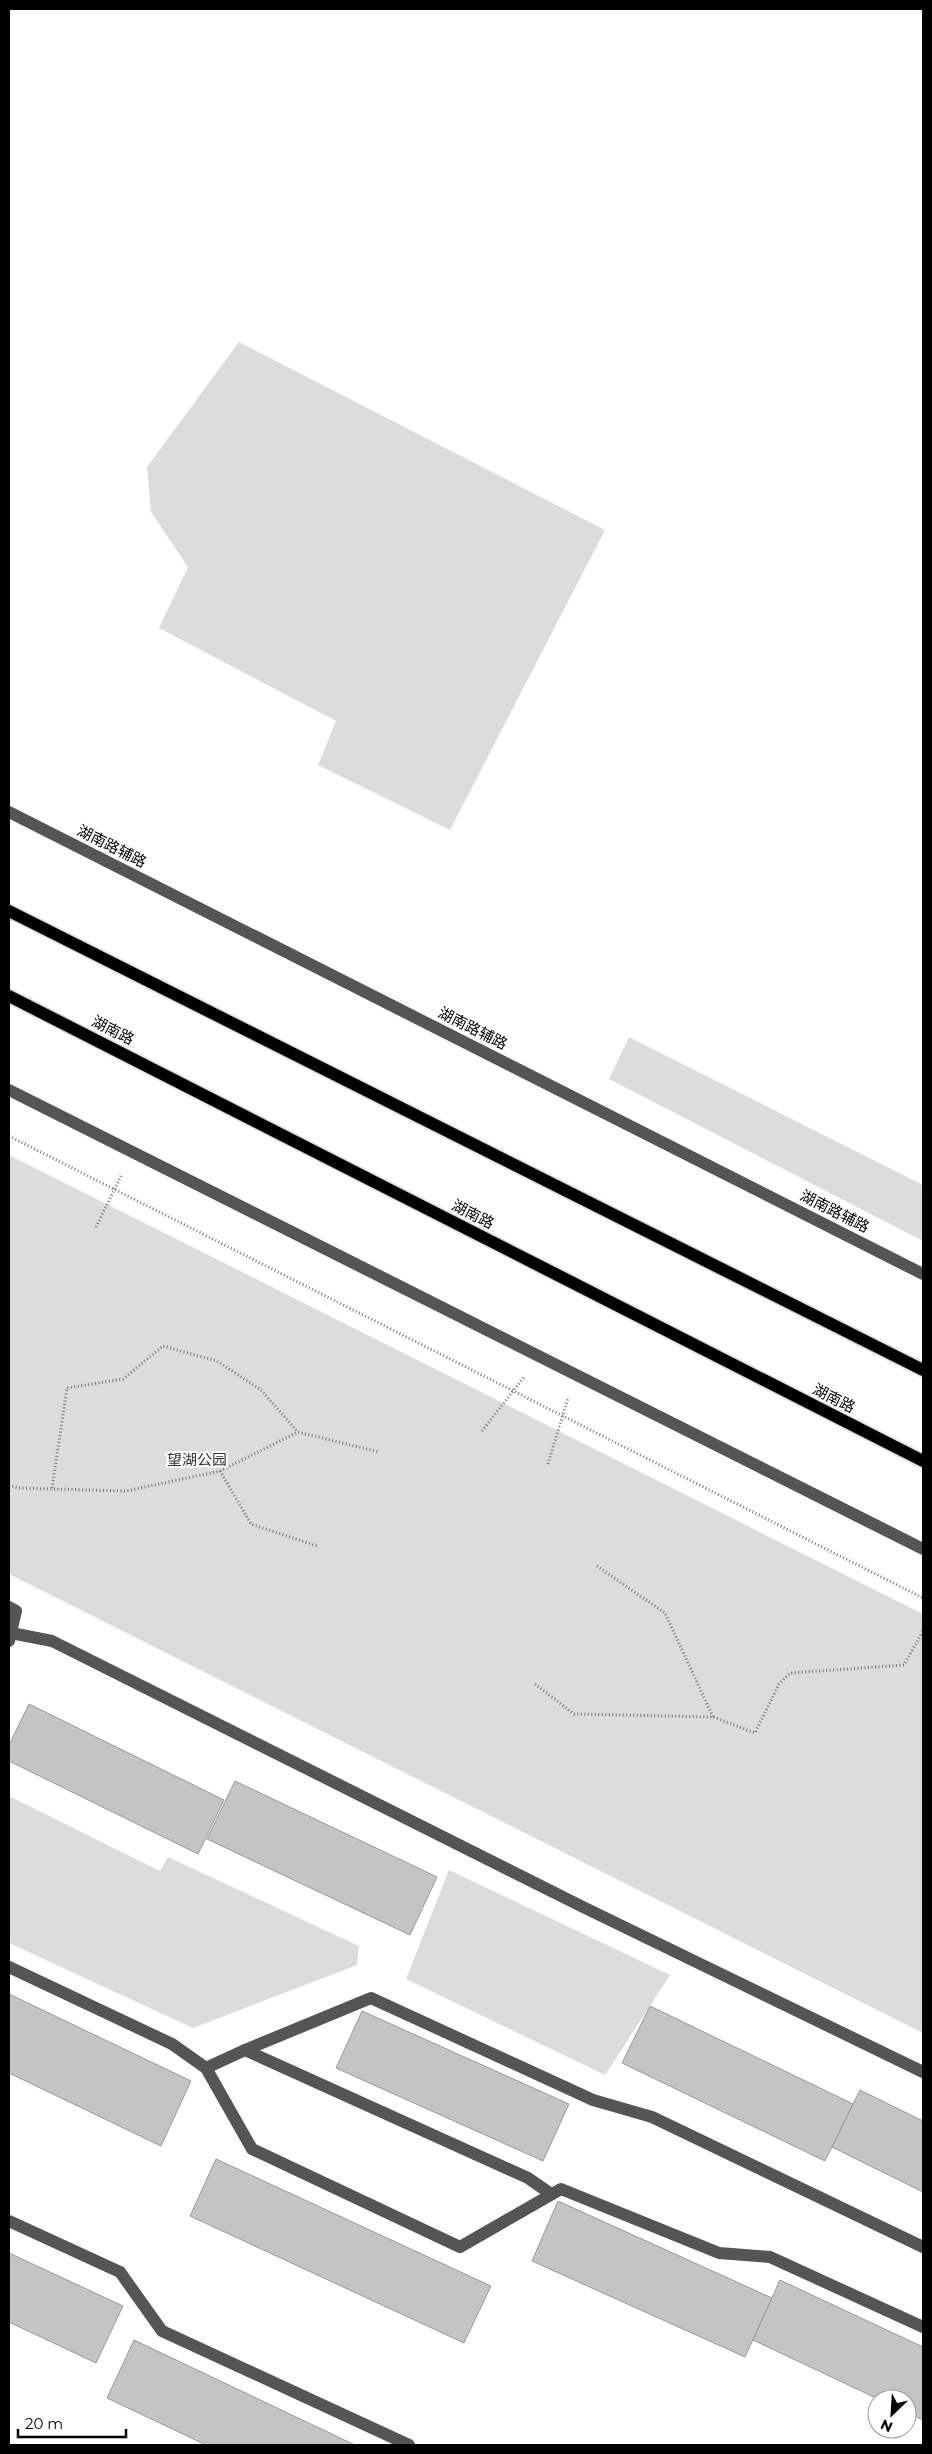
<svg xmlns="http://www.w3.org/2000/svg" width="932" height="2454" viewBox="0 0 932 2454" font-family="Montserrat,'Noto Sans SC',sans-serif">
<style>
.green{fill:#dcdcdc}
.building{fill:#c4c4c4;stroke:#999}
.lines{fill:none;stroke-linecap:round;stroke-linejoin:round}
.major-casing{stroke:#dbdbdb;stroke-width:15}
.path{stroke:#777;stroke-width:3;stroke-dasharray:1 2.5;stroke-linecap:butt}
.minor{stroke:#555;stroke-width:12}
.major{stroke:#000;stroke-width:12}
.labels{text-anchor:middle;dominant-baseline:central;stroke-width:4;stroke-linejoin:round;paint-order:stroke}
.street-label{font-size:15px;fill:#000;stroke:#fff}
.park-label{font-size:15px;fill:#333;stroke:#fff}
</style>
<rect width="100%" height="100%" fill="#fff"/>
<g class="green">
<polygon points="239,342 605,530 450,830 318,765 336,721 159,628 188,567 151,512 147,467"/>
<polygon points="629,1037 923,1185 923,1241 609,1079"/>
<polygon points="9,1155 923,1614 923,2033 9,1574"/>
<polygon points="9,1796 160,1871 168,1857 359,1946 357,1965 193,2028 9,1943"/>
<polygon points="449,1870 670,1975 605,2075 406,1979"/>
</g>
<g class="building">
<polygon points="29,1704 224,1800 198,1854 9,1761 9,1745"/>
<polygon points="235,1781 437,1877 410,1935 207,1839"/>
<polygon points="9,1994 191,2081 161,2146 9,2073"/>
<polygon points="650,2006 853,2104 825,2161 622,2063"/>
<polygon points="362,2011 569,2104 543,2161 336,2068"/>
<polygon points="860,2090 923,2121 923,2192 832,2147"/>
<polygon points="216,2159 491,2286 464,2343 190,2216"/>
<polygon points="558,2201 772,2298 745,2357 532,2261"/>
<polygon points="9,2253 123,2306 96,2363 9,2322"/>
<polygon points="780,2280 923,2347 923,2420 907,2413 907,2399 878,2399 753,2340"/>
<polygon points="134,2340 355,2445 206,2445 107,2398"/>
</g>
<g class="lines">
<defs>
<g id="major">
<polyline points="9,911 923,1370"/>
<polyline points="9,996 923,1461"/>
</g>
</defs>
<use href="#major" class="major-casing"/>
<g class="path">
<polyline points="9,1136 923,1598"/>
<polyline points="96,1227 122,1174"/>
<polyline points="482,1431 524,1377"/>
<polyline points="548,1464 568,1398"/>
<polyline points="220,1471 251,1524 317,1546"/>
<polyline points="9,1485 18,1488 126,1491 220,1471 298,1432 379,1452"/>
<polyline points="52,1488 67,1388 123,1379 163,1346 217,1361 261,1390 298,1432"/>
<polyline points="597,1566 665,1613 713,1717"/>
<polyline points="535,1684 574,1714 713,1717 755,1733 779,1684 790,1673 904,1665 923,1631"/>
</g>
<g class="minor">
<polyline points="9,812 923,1274"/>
<polyline points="9,1090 923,1549"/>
<polyline points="9,1607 16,1611 9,1641"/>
<polyline points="11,1633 52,1641 583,1907 923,2072"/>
<polyline points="9,1967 172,2044 206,2068 252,2149 460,2247 561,2189 719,2253 770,2257 923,2327"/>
<polyline points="245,2050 371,1998 593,2100 652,2117 923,2247"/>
<polyline points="206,2068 245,2050 528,2178 551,2194"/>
<polyline points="9,2221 120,2272 162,2331 409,2445"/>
</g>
<use href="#major" class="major"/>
</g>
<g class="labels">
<g class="street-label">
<text transform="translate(112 846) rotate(27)">湖南路辅路</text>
<text transform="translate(473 1028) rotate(27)">湖南路辅路</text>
<text transform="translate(113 1030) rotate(27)">湖南路</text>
<text transform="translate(835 1211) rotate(27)">湖南路辅路</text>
<text transform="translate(473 1214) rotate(27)">湖南路</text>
<text transform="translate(834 1398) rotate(27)">湖南路</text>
</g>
<g class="park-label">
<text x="197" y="1459">望湖公园</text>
</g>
</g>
<rect width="932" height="2454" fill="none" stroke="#000000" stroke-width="20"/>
<g transform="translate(892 2414) rotate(205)"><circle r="24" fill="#ffffff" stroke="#999999"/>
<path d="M0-4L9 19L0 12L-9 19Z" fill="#000000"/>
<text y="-8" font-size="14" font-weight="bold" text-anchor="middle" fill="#000000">N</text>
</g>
<path d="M18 2429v8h108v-8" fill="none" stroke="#000000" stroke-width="2.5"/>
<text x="25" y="2429" font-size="15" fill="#000000" stroke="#ffffff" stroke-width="4" paint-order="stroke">20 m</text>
</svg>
